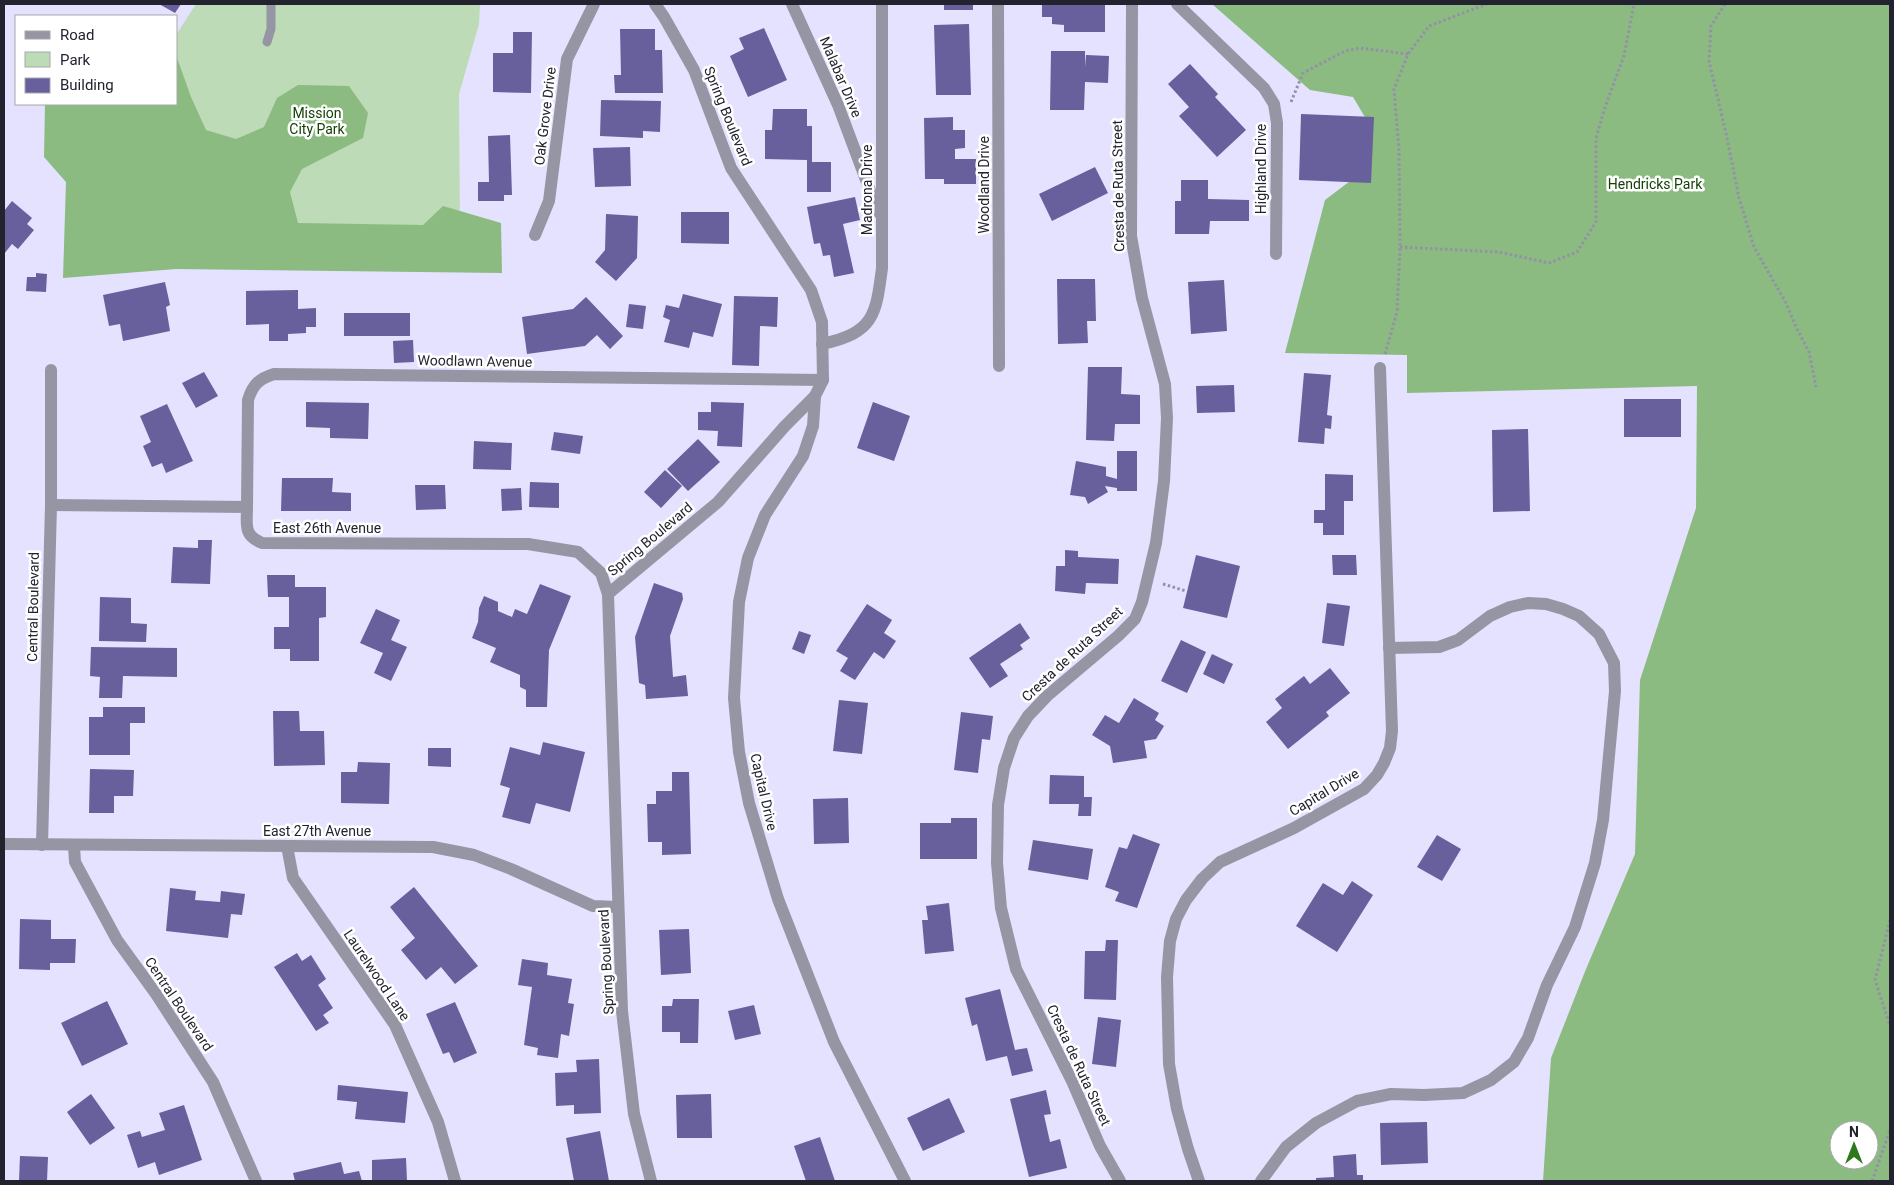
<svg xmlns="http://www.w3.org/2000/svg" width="1894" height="1185" viewBox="0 0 1894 1185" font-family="Roboto,sans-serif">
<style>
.green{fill:#bddbb6}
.forest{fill:#8bbb80;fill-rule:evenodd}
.building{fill:#685f9d}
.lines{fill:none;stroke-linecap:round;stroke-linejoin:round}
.path{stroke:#9391a7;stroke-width:3;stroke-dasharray:2.5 2.5;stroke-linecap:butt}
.lane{stroke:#9695a3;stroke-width:9}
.street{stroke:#9695a3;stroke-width:12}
.labels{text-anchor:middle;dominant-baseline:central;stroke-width:5;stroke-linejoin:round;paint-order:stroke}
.street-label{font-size:14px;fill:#23222f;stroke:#fff}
.park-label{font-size:14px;fill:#134206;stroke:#fff}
</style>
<rect width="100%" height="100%" fill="#e4e2fe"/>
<polygon class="green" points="196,4 480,4 479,24 459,94 460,238 155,237 176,104 176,35"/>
<g class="forest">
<path d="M1212,4H1890V1181H1543L1551,1058L1586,969L1635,854L1640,680L1696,508L1697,386L1407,393V355L1285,353L1325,200L1362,172L1372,129L1353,97L1310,90ZM1839,1130H1869V1160H1839Z"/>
<polygon points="176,55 191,97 206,130 236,139 264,127 277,98 298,85 349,86 368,113 363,138 302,169 290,192 298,223 423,225 443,206 501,223 502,273 176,269 63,278 66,182 44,157 45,104 176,104"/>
</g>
<g class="building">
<polygon points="159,4 181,4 175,13"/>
<rect x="944" y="4" width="29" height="6"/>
<polygon points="1042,4 1105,4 1105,32 1064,32 1064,25 1052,24 1052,17 1042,17"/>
<polygon points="969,24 971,95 936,95 934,25"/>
<polygon points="764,28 787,80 748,97 730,56 744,49 739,38"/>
<polygon points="620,29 655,29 655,50 662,50 663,93 615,93 614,75 621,75"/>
<polygon points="513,32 532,32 531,93 493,92 493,53 513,53"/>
<polygon points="1051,51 1085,51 1085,67 1086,55 1109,56 1108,83 1085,82 1084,110 1050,110"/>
<polygon points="1190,64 1218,94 1215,97 1246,130 1217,157 1179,116 1189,107 1168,84"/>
<polygon points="601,100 661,101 660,132 643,131 643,138 600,136"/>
<polygon points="773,109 807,109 807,126 812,126 812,162 831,162 831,192 807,192 807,160 765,159 765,130 772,130"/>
<polygon points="1301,114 1374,117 1371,183 1299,180"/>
<polygon points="953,117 953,130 965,130 965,148 955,149 955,159 976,159 976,184 944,184 944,179 925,179 924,118"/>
<polygon points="510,135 512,195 504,195 504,201 478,201 478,182 489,182 488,136"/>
<polygon points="630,147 631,186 595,187 593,148"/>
<polygon points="1095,167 1108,193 1052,221 1039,194"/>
<polygon points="1181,180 1208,180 1208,199 1249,200 1249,221 1210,221 1209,234 1175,234 1175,201 1181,201"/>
<polygon points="855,197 860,220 843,224 854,273 834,277 830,255 823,256 820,243 814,244 807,207"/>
<polygon points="12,201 32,218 27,224 34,230 18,249 12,244 4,254 4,211"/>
<polygon points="681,212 729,212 729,244 681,243"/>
<polygon points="606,214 638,216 637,258 616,281 595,262 605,250"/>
<polygon points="36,273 47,274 46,292 26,291 27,277 36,277"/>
<polygon points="1057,279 1095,279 1096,321 1087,321 1088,343 1058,344"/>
<polygon points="1224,280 1227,331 1191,334 1188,282"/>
<polygon points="165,282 170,305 166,307 170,331 123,341 120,324 109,326 103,295"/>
<polygon points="298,290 298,309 316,308 316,327 306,327 306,333 288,334 288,341 269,341 269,324 246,325 246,291"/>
<polygon points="683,294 722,304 713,337 693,332 689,348 664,342 670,320 663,317 666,305 679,308"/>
<polygon points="734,296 778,297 777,327 760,326 759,366 732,365"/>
<polygon points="586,297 623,336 610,349 597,335 585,346 527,354 522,317 573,309"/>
<polygon points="629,304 646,306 643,329 626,327"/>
<rect x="344" y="313" width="66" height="23"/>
<polygon points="413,340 414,362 394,363 393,341"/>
<polygon points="1088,367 1122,367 1121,394 1140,395 1140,424 1115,424 1114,441 1086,440"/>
<polygon points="204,372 218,396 196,408 182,383"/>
<polygon points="1304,373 1331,375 1327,415 1332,416 1331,429 1325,428 1324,444 1298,442"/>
<polygon points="1234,385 1235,412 1197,413 1196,386"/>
<rect x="1624" y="399" width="57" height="38"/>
<polygon points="306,402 369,403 368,439 330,438 330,428 306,427"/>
<polygon points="711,402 744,403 742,447 717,446 718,431 698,430 698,412 711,412"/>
<polygon points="873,402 910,416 894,461 857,448"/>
<polygon points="167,404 193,461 166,473 162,463 152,467 143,446 151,442 140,416"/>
<polygon points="1528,429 1530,511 1493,512 1492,430"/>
<polygon points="554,432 583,436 580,454 551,450"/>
<polygon points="698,439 720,462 688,491 667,469"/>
<polygon points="474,441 512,443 511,470 473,469"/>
<polygon points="1117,451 1137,451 1137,491 1117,491 1117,488 1105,486 1108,492 1088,504 1085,497 1070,495 1076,461 1106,467 1106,476 1117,479"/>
<polygon points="665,470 682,486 661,508 644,492"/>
<polygon points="1325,474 1353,475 1353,501 1344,501 1344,535 1323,535 1323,523 1314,523 1314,510 1325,510"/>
<polygon points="282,478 333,478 332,492 351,493 351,511 281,511"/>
<polygon points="530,482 559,483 559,508 529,507"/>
<polygon points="415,485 445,485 446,509 416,510"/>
<polygon points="521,488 522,510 502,511 501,489"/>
<polygon points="198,540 212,540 210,584 171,583 173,547 198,548"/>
<polygon points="1065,550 1078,551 1078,557 1119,559 1118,584 1086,583 1085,594 1055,591 1056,566 1065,566"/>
<polygon points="1196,555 1240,566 1227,618 1183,608"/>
<polygon points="1332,555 1356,555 1357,575 1333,575"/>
<polygon points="267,575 295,575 295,587 326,587 326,617 319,618 319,661 290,661 290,649 274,649 274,627 289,627 289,597 268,597"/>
<polygon points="654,583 682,593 683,599 670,636 673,677 686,675 688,696 646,699 645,685 639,683 635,637"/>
<polygon points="540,584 571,596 549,650 547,707 526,707 526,690 520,687 520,675 490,662 496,648 472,638 478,622 479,608 484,596 498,602 498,611 512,617 515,609 527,614"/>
<polygon points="100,597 131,598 131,623 147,624 146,642 99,641"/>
<polygon points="1327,603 1350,606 1344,646 1322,643"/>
<polygon points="867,604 892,620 884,633 896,641 884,659 874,652 855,680 840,671 848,658 836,651"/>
<polygon points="376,609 400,620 391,640 407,647 391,681 374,673 383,653 360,643"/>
<polygon points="1020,623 1030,638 1020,645 1023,649 1000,664 1008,676 990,688 969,658"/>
<polygon points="799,631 811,635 804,654 792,649"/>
<polygon points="1181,640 1206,652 1187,693 1161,681"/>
<polygon points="91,647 177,648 177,677 123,676 122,698 99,698 100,677 90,676"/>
<polygon points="1212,654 1233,664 1224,684 1203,674"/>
<polygon points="1330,668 1350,693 1326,712 1329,716 1288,749 1266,722 1282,708 1275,699 1304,676 1310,684"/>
<polygon points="1134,698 1159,713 1155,720 1164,726 1156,739 1144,741 1147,758 1113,763 1110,746 1092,735 1105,715 1119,723"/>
<polygon points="839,700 868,703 862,754 833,751"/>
<polygon points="103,707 145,707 145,723 130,723 130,755 89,755 89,717 103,717"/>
<polygon points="273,711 299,711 300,731 324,731 325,765 274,766"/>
<polygon points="961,712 993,716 990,740 982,739 978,773 954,770"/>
<polygon points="543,742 585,752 570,812 536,803 530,824 502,817 510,788 500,785 510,747 540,755"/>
<polygon points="428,748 451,748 451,767 428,766"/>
<polygon points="358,762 390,763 389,804 341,803 341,772 357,772"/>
<polygon points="90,769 134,770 133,796 114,796 114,813 89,813"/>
<polygon points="672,772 689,772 691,854 662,855 662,842 648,842 647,804 656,804 656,791 672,791"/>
<polygon points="1050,775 1084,776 1084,797 1092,797 1091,816 1078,816 1079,804 1049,804"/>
<polygon points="848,798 849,843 814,844 813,799"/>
<polygon points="951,818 977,818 977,859 920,859 920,823 951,823"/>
<polygon points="1133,834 1160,844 1137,908 1115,901 1119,892 1105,887 1119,847 1127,849"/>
<polygon points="1437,835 1461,849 1442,881 1417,867"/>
<polygon points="1033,840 1093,849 1088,880 1028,870"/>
<polygon points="1352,881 1373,895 1337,952 1296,926 1323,883 1343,895"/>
<polygon points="414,887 478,966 455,984 441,967 426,980 401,950 415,938 390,907"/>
<polygon points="170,888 196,891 195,900 220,902 221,891 245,894 242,915 231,914 228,938 166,931"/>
<polygon points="949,903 954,951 925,954 922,920 928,920 926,906"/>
<polygon points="20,919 51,920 51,939 76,939 75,963 50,963 50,970 19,969"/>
<polygon points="689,929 691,973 661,975 659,930"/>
<polygon points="1106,940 1118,940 1116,1000 1084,999 1085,951 1105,951"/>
<polygon points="297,953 302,961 311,955 326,979 318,985 333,1008 323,1015 329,1023 316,1031 274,967"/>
<polygon points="522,959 548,963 547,975 572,979 568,1003 574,1004 569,1036 561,1034 558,1058 537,1055 538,1048 524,1045 532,987 518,985"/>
<polygon points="1000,989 1015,1050 1027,1048 1033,1071 1012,1076 1007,1056 986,1061 977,1024 972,1026 965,998"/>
<polygon points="673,999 699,999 698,1043 680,1043 680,1032 662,1032 662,1006 672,1006"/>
<polygon points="107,1001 128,1044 82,1066 61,1023"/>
<polygon points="455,1002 477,1053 454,1063 449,1052 443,1054 426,1014"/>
<polygon points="754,1005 761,1034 735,1040 728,1011"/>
<polygon points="1098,1017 1121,1020 1116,1067 1092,1064"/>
<polygon points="599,1059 601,1113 574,1114 574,1105 556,1106 555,1073 577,1072 576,1060"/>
<polygon points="338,1085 408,1092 405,1123 355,1119 357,1102 337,1100"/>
<polygon points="1046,1090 1051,1114 1044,1115 1050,1142 1060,1139 1067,1168 1029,1177 1010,1099"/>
<polygon points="91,1094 115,1128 90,1145 67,1112"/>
<polygon points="711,1094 712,1138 677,1138 676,1095"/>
<polygon points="949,1098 965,1132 923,1151 907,1118"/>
<polygon points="184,1105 202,1160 159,1175 155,1162 138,1168 127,1135 140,1131 142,1137 165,1130 159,1113"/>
<polygon points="1427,1122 1428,1163 1381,1165 1380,1123"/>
<polygon points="600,1131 609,1181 574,1181 566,1138"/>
<polygon points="820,1137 835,1181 806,1181 794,1146"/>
<polygon points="1356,1154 1357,1175 1363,1175 1363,1181 1316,1181 1316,1178 1334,1177 1333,1156"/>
<polygon points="20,1156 48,1157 47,1181 19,1181"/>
<polygon points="406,1158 407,1181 372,1181 372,1160"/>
<polygon points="341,1162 344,1174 359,1171 362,1181 295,1181 293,1173"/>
</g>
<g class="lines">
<g class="path">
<polyline points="1725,4 1711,26 1709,61 1726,133 1739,198 1754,247 1786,303 1797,329 1809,352 1816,387"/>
<polyline points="1291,102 1303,73 1345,51 1360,48 1408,54"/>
<polyline points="1400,247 1499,252 1549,263 1577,252 1596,222 1596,138 1605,107 1624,56 1634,4"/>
<polyline points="1385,354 1397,312 1400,247 1399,150 1394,89 1408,54 1429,26 1487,4"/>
<polyline points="1163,584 1186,591"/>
<polyline points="1890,920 1875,980 1890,1026"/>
<polyline points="1872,1181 1890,1130"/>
</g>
<polyline class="lane" points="267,42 271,29 271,4"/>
<g class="street">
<polyline points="792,4 838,105 878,212"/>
<polyline points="998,4 999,366"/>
<polyline points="1177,4 1264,88 1274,104 1277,123 1276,254"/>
<polyline points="535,235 549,201 567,59 594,4"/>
<path d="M822,344C874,333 876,315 882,268V4"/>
<polyline points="815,396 813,426 803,456 765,515 748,558 739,602 734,698 739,752 749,803 778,899 834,1042 905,1181"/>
<path d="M51,505L247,507C247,525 243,535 262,543L528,544L578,552L601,573L608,594"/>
<path d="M247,507L248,400C253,384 259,379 274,374L823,380"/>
<polyline points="4,844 433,847 474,855 511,869 593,906 618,907"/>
<polyline points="42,845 51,505 51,370"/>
<polyline points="74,846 75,862 117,940 156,994 213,1082 256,1181"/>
<polyline points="287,846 293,878 395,1025 438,1122 455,1181"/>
<polyline points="651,1181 634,1114 622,1011 608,594 718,502 785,426 815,396 823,380 822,322 811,290 731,168 694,70 664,17 655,4"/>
<polyline points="1120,1181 1100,1146 1072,1081 1016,969 1001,908 997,863 998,805 1004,768 1014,738 1028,716 1047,696 1118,636 1135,619 1142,602 1156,543 1164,481 1167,418 1165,384 1142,298 1131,236 1132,4"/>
<polyline points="1199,1181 1188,1149 1177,1109 1169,1064 1167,977 1170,941 1176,919 1186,900 1202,879 1220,862 1294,828 1364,789 1377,775 1384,763 1390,748 1392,731 1380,368"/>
<polyline points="1261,1181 1286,1147 1316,1123 1357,1101 1391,1094 1424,1095 1463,1093 1491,1080 1514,1062 1528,1038 1547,985 1575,927 1595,863 1603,820 1615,691 1614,663 1599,634 1579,616 1563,609 1546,604 1528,603 1510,607 1490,616 1458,640 1439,647 1389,648"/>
</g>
</g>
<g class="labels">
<g class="street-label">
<text transform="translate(841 77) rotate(67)">Malabar Drive</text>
<text transform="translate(545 116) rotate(-83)">Oak Grove Drive</text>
<text transform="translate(728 116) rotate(68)">Spring Boulevard</text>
<text transform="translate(1261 169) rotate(-90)">Highland Drive</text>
<text transform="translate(984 185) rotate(-90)">Woodland Drive</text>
<text transform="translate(1118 186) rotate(-91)">Cresta de Ruta Street</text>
<text transform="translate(867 190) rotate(-90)">Madrona Drive</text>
<text transform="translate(475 361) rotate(1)">Woodlawn Avenue</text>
<text x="327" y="528">East 26th Avenue</text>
<text transform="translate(650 539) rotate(-40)">Spring Boulevard</text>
<text transform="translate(33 607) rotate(-89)">Central Boulevard</text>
<text transform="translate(1072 654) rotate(-43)">Cresta de Ruta Street</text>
<text transform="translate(764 792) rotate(77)">Capital Drive</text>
<text transform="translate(1324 792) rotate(-31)">Capital Drive</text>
<text x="317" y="831">East 27th Avenue</text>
<text transform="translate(606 962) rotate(-93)">Spring Boulevard</text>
<text transform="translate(377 975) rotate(56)">Laurelwood Lane</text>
<text transform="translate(179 1004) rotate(56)">Central Boulevard</text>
<text transform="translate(1079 1065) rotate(65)">Cresta de Ruta Street</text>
</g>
<g class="park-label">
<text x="317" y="113">Mission<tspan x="317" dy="16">City Park</tspan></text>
<text x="1655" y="184">Hendricks Park</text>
</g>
</g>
<rect width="1894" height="1185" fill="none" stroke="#23222f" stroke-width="10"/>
<rect x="15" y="15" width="162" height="90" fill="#ffffff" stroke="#a7a7ac"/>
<rect x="25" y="31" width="25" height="8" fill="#9695a3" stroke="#a7a7ac"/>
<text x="60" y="40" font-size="15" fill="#23222f">Road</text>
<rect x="25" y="52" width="25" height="15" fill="#bddbb6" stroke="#a7a7ac"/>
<text x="60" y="65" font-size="15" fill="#23222f">Park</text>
<rect x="25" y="78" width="25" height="15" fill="#685f9d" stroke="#a7a7ac"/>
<text x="60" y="90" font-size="15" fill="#23222f">Building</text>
<g transform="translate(1854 1145)"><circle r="24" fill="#ffffff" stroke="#a7a7ac"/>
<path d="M0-4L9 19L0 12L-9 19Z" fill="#2e771b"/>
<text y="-8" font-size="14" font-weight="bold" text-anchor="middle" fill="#23222f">N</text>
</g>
</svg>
